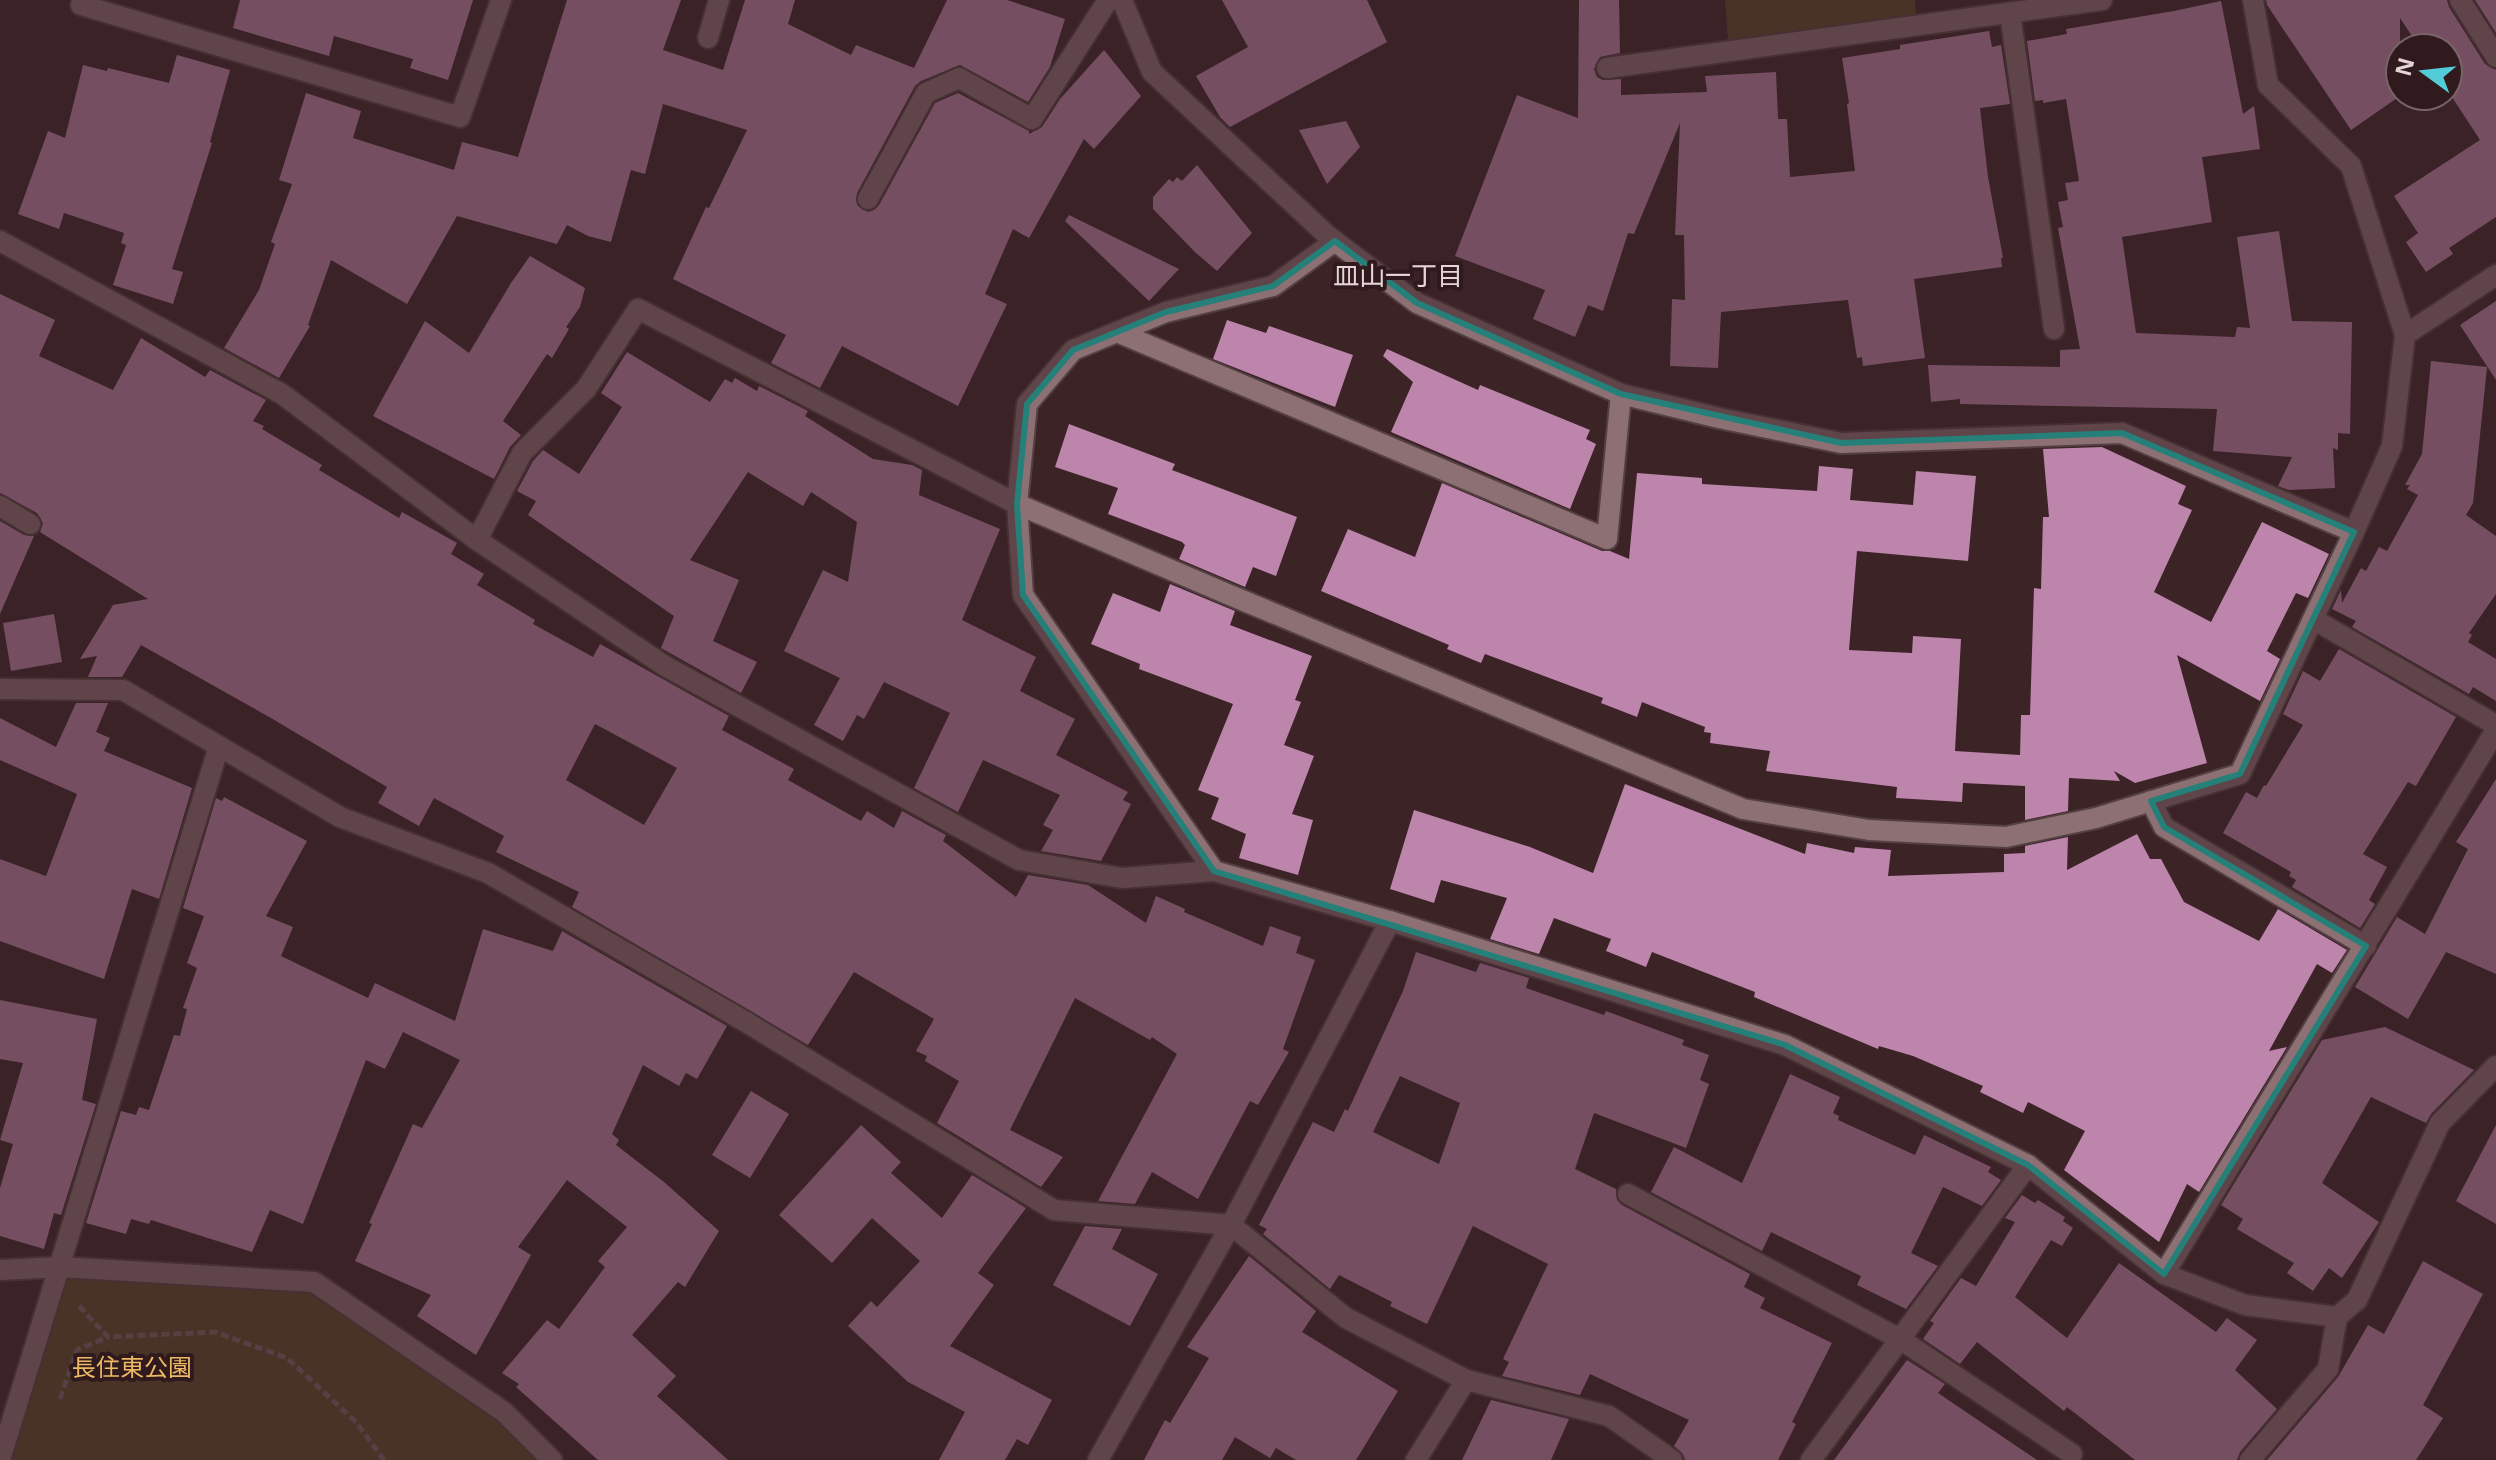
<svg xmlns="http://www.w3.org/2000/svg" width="2496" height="1460" viewBox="0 0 2496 1460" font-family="'Noto Sans','Noto Sans JP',sans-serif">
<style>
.green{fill:#5b4727}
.building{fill:#bd84ac;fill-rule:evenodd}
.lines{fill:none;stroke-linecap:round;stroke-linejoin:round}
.lane-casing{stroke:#544043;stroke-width:24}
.street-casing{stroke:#544043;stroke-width:24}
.path{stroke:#796466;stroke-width:5;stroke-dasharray:8 4;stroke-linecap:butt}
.lane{stroke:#8d7073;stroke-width:20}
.street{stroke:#8d7073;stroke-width:20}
.marked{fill:none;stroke:#248078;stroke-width:6;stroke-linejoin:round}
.labels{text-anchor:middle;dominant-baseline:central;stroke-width:8;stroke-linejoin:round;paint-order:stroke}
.park-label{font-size:24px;fill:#ecb964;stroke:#301a1d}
.neighbourhood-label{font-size:26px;fill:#e5d5d6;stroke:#301a1d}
</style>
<rect width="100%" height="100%" fill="#3b2326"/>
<g class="green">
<polygon points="1725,0 1915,0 1916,26 1729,51"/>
<polygon points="60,1267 314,1282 552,1460 0,1460"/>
</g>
<g class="building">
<polygon points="240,0 473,0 448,80 410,68 413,59 334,36 329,56 233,28"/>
<polygon points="567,0 681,0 663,50 723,70 745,0 795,0 788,24 851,55 856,45 914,68 947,0 1007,0 1065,19 1050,67 1028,102 960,65 921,81 915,86 857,193 857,205 868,212 874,210 879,205 935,103 958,93 1029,131 1029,134 1042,127 1060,99 1104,50 1141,96 1094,149 1084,139 1029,238 1013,229 985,294 1007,304 958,406 842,346 820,388 771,363 786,335 673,279 706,207 709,208 747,130 663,104 645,174 631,170 611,242 588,236 567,225 557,244 457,216 407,304 331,260 308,325 310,326 279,378 224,348 259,290 275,244 271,242 292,184 279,180 306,93 361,111 353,138 454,170 462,142 518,157"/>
<polygon points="1222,0 1367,0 1387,42 1230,127 1220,117 1196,76 1248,47"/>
<polygon points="1579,0 1619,0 1620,53 1600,57 1594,69 1597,77 1603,80 1621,79 1621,95 1707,92 1705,76 1776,72 1778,119 1787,119 1790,177 1855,171 1847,104 1849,103 1842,58 1900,49 1900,45 1989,31 1992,47 2001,45 2010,104 1980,108 1988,177 2003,258 2001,258 2002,267 1914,279 1925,358 1863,366 1862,357 1857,358 1848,300 1721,312 1718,368 1670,366 1672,299 1685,300 1684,235 1675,235 1680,123 1634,234 1628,233 1603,311 1588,305 1575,337 1533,319 1545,290 1455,256 1517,95 1578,118"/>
<polygon points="2266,0 2447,0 2449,7 2485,64 2496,70 2496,217 2449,248 2453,254 2426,272 2406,242 2418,233 2394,196 2480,140 2448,91 2448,48 2420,48 2400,18 2400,96 2351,130 2267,5"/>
<polygon points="2475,0 2496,0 2496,33"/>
<polygon points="2221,1 2243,114 2254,106 2260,149 2202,157 2212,222 2122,237 2136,333 2235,337 2237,327 2250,328 2237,237 2279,231 2292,321 2352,322 2350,434 2338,433 2338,450 2333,448 2335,488 2289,490 2278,486 2292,457 2213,451 2217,409 1960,404 1960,399 1931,402 1928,365 2060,367 2060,350 2080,349 2058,228 2063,227 2058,202 2068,200 2065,183 2079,181 2066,99 2043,103 2043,100 2035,101 2027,41 2067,34 2066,29 2174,11"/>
<polygon points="177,55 230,70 210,142 212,143 172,269 183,272 173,304 113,285 126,245 121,243 124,233 64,213 59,229 18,214 48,131 65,138 83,65 107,71 108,68 169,83"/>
<polygon points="1346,121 1360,147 1327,184 1299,130"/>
<polygon points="1197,165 1252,233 1217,271 1195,252 1153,209 1153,197 1169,179 1173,182 1177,177 1182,181"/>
<polygon points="1069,215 1179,269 1149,301 1065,221"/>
<polygon points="530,256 585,288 580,307 566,327 569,329 552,358 547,354 503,421 521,435 510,447 494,479 373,416 425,321 469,353 511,283"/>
<path d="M0,294L55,320L39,356L113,390L141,338L205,377L210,370L266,400L253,421L264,426L262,429L322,465L319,470L399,518L402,512L457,543L451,554L484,574L477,585L535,620L533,624L593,657L600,644L729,716L722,730L794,769L788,780L861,821L867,811L894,828L902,811L946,835L943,841L1016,897L1028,875L1088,885L1146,923L1156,896L1185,909L1184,912L1263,946L1270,926L1301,937L1296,953L1315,960L1283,1049L1289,1052L1258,1105L1250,1101L1198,1199L1152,1172L1135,1204L1098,1201L1177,1054L1152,1037L1150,1040L1075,998L1010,1130L1063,1157L1041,1187L937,1123L959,1081L925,1061L927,1056L916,1051L934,1019L854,972L808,1045L572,907L579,892L496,852L504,836L434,798L419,826L378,803L387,787L271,718L141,645L122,677H88L97,656L80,659L113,605L148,599L40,532L43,523L37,513L0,493ZM595,724L677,768L644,825L566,780Z"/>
<polygon points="2496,301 2496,380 2460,325"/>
<polygon points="1227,320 1266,333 1269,326 1353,355 1335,407 1213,359"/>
<polygon points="1387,349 1478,390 1480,385 1590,430 1586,439 1596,444 1570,509 1391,432 1413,382 1383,356"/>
<polygon points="627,352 710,402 725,379 732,383 735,378 757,391 759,386 808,411 805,416 873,459 912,465 922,470 919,495 1000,529 962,620 1036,657 1020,691 1075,719 1056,755 1128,792 1123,800 1131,804 1101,861 1041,851 1053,830 1043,825 1060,795 983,760 958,812 914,788 950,713 884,682 864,719 857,715 843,741 814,725 840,678 784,651 823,570 848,582 857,522 811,492 803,506 748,472 690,560 739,580 713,641 757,662 741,693 661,648 674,616 528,515 536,501 517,491 533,461 543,450 579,474 622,407 601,393"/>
<polygon points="2431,361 2487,367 2473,503 2466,515 2496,536 2496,594 2469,633 2472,635 2468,642 2496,659 2496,701 2473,687 2469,694 2352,627 2356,621 2332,609 2341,590 2342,603 2361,568 2366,571 2379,547 2387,551 2418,495 2407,489 2410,485 2405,485 2422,454"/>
<polygon points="1069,424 1175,464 1172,470 1297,517 1276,576 1253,567 1245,587 1179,559 1185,545 1182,542 1108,514 1118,488 1055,467"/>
<polygon points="2102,447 2186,486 2178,504 2192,510 2154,592 2211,622 2262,522 2329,554 2308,598 2296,593 2267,651 2280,659 2260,701 2177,655 2207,763 2135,783 2114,771 2120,781 2069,778 2068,811 2025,820 2025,786 1963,783 1962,802 1896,798 1897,787 1766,771 1770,751 1710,743 1711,733 1704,732 1705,727 1642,702 1637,717 1601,703 1603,698 1485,654 1481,663 1447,649 1449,645 1321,591 1348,529 1415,557 1442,483 1602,551 1610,551 1629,559 1637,473 1702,478 1702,484 1817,491 1819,466 1853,469 1850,500 1913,505 1916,471 1976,476 1968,561 1857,551 1849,650 1912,653 1913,636 1961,639 1955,751 2020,755 2021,715 2030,715 2034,588 2041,589 2043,517 2049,517 2043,449"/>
<polygon points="0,521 24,535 34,536 0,614"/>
<polygon points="1170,584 1235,611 1230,625 1312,656 1295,700 1301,702 1284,745 1314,756 1292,814 1313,820 1298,875 1239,858 1246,834 1211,819 1219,798 1198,790 1233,704 1139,669 1140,664 1091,644 1113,593 1160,612"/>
<polygon points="54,614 62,662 11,671 3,623"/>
<polygon points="2339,649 2456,717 2416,786 2408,782 2363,854 2387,867 2369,900 2375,904 2360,928 2292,887 2296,880 2289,876 2291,872 2223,833 2246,792 2257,798 2264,785 2266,786 2303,725 2283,714 2303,671 2320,681"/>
<polygon points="76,703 108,703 96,732 110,738 104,751 192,788 159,899 132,889 104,979 0,941 0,859 46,876 77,794 0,760 0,718 56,747"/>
<polygon points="2496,779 2496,974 2446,952 2408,1019 2355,987 2397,917 2425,934 2468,849 2456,842"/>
<polygon points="1625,784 1805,854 1807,843 1854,853 1855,847 1891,850 1888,876 2004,872 2004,854 2025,853 2025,846 2068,837 2067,870 2137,834 2150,859 2161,859 2184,902 2259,941 2278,909 2347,950 2332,973 2317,964 2269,1051 2287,1047 2199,1192 2187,1184 2159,1242 2064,1170 2085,1131 2028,1102 2023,1113 1980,1092 1983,1086 1913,1056 1879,1046 1878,1049 1754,997 1755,992 1652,952 1646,967 1606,951 1611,939 1554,918 1539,954 1490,939 1507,898 1441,880 1434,903 1390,889 1414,810 1530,847 1593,873"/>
<polygon points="224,797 307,841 266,916 293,927 281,956 368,998 375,983 455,1021 483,929 553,951 562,931 727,1026 697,1079 686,1073 679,1086 643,1065 612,1134 619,1140 616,1145 664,1182 719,1231 685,1287 678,1282 632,1335 676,1376 657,1396 728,1460 598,1460 516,1387 519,1384 502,1373 547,1320 559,1329 605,1267 598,1261 627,1227 567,1180 518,1247 531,1255 476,1355 417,1316 431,1295 355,1261 372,1224 369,1223 413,1124 422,1128 460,1060 403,1032 385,1069 366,1060 303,1224 270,1210 252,1252 151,1220 149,1224 131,1219 126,1234 86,1223 121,1111 136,1115 139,1107 149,1110 174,1035 180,1036 187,1009 183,1008 197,968 187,963 204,916 183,908 216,798 222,801"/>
<path d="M1416,952L1476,972L1480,963L1529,978L1526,988L1604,1015L1606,1011L1684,1040L1682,1045L1709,1055L1700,1080L1709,1084L1686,1148L1594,1113L1575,1169L1616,1189L1617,1200L1622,1205L1750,1274L1744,1287L1765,1298L1760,1308L1832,1343L1792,1422L1796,1424L1778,1460H1685L1683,1454L1674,1446L1689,1420L1590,1374L1580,1395L1502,1376L1509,1362L1503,1359L1548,1264L1473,1226L1427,1324L1390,1306L1392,1302L1339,1275L1330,1289L1263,1234L1267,1229L1259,1225L1313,1122L1334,1132L1345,1109L1348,1111L1403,991ZM1400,1076L1460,1103L1439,1164L1373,1132Z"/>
<polygon points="0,1000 97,1019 82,1100 96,1104 61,1215 54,1213 44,1249 0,1236 0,1188 13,1144 0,1140 23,1063 0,1059"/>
<polygon points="2385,1027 2474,1070 2431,1114 2426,1123 2371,1097 2322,1183 2379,1222 2342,1278 2329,1268 2313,1291 2287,1273 2294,1263 2237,1229 2243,1219 2221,1205 2322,1040"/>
<polygon points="1790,1074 1840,1097 1833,1113 1839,1116 1838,1120 1915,1155 1924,1135 1991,1167 1988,1172 2001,1180 1982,1206 1943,1187 1911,1253 1938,1266 1906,1309 1857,1285 1861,1276 1771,1232 1762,1251 1651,1192 1674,1147 1742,1183"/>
<polygon points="751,1091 789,1114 750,1178 712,1155"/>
<polygon points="861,1125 901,1162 891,1173 942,1218 972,1175 1026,1208 978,1273 994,1285 950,1346 1052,1400 1028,1445 1017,1439 1005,1460 939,1460 965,1412 908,1382 848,1326 871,1301 877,1307 920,1261 872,1218 832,1263 779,1215"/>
<polygon points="2496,1125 2496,1224 2456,1201"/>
<polygon points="2022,1195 2035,1203 2038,1200 2065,1217 2063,1221 2073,1228 2062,1246 2051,1240 2015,1297 2067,1338 2119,1263 2216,1332 2227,1318 2257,1340 2235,1370 2277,1409 2240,1452 2237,1460 2135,1460 2067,1407 2064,1411 1977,1342 1960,1364 1923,1339 1934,1323 1930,1321 1961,1278 1976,1286 2015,1222 2005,1218"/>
<polygon points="1085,1226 1122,1229 1112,1249 1158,1274 1130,1326 1053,1285"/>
<polygon points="1249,1256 1316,1311 1302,1332 1398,1391 1356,1460 1296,1460 1276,1448 1270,1458 1235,1437 1222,1460 1144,1460 1165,1420 1170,1423 1209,1358 1187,1347"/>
<polygon points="2423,1261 2483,1294 2423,1405 2443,1418 2416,1460 2267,1460 2338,1377 2368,1325 2384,1334"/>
<polygon points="1907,1360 1945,1384 1938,1393 2037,1460 1834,1460"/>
<polygon points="1491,1400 1569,1419 1551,1460 1462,1460"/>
</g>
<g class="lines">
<defs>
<polyline id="lane" points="2250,1460 2328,1369 2337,1317"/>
<g id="street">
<polyline points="82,0 81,5 460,117 501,0"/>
<polyline points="1122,0 1152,72 1328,236 1417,303 1621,394 1719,418 1841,443 2122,433 2354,532 2392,446 2405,335 2351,166 2268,85 2253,0"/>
<polyline points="2460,0 2496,57"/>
<polyline points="2010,13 2054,329"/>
<polyline points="708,38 719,0"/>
<polyline points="1607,68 2102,0"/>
<polyline points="868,199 926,93 959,78 1032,119 1108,0"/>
<polyline points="0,241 282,394 477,540 522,453 586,389 638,309 1017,504 1225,593 1743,809 1869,830 2006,837 2096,818 2240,774 2354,532"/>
<polyline points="1117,332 1607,539 1621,394"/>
<polyline points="2405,335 2496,275"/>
<polyline points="0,506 30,524"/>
<polyline points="477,540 665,666 1019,860 1122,878 1214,871"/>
<polyline points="2313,619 2496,725"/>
<polyline points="0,689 123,690 340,817 488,873 746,1022 1054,1210 1231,1225 1346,1318 1466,1380 1609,1416 1672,1460"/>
<polyline points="2151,801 2164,827 2366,946"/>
<polyline points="1390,921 1785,1045 2028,1165 2164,1274 2245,1305 2337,1317 2357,1300 2440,1123 2496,1066"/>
<polyline points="1628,1194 1900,1339 2072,1454"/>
<polyline points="0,1270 60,1267 314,1282 504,1412 552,1460"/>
<polyline points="2164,1274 2496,730"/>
<polyline points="0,1460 219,746"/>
<polyline points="1098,1460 1231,1225 1390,921 1214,871 1023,595 1017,504 1027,404 1073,350 1166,312 1273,286 1335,241"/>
<polyline points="1416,1460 1466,1380"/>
<polyline points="1811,1460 2028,1165"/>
</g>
</defs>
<use href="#lane" class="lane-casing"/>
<use href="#street" class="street-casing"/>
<g class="path">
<polyline points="79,1306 108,1337 215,1332 287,1358 356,1422 384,1460"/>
<polyline points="60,1399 77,1350 108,1337"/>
</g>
<use href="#lane" class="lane"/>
<use href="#street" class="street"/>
</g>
<path d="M0 0H2496V1460H0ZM1335,241L1417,303L1621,394L1841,443L2122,433L2354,532L2240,774L2151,801L2164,827L2366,946L2164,1274L2028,1165L1785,1045L1214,871L1023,595L1017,504L1027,404L1073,350L1166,312L1273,286Z" fill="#3b2326" fill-opacity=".55" fill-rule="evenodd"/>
<path class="marked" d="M1335,241L1417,303L1621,394L1841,443L2122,433L2354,532L2240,774L2151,801L2164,827L2366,946L2164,1274L2028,1165L1785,1045L1214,871L1023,595L1017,504L1027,404L1073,350L1166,312L1273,286Z"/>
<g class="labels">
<g class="park-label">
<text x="132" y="1366">長住東公園</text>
</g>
<g class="neighbourhood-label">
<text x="1398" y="275">皿山一丁目</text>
</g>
</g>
<g transform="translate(2424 72) rotate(285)"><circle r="38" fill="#301a1d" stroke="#786567" stroke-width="2"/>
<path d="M0-6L14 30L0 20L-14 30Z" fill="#52ccd6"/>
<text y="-12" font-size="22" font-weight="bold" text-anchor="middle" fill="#e5d5d6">N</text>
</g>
</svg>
